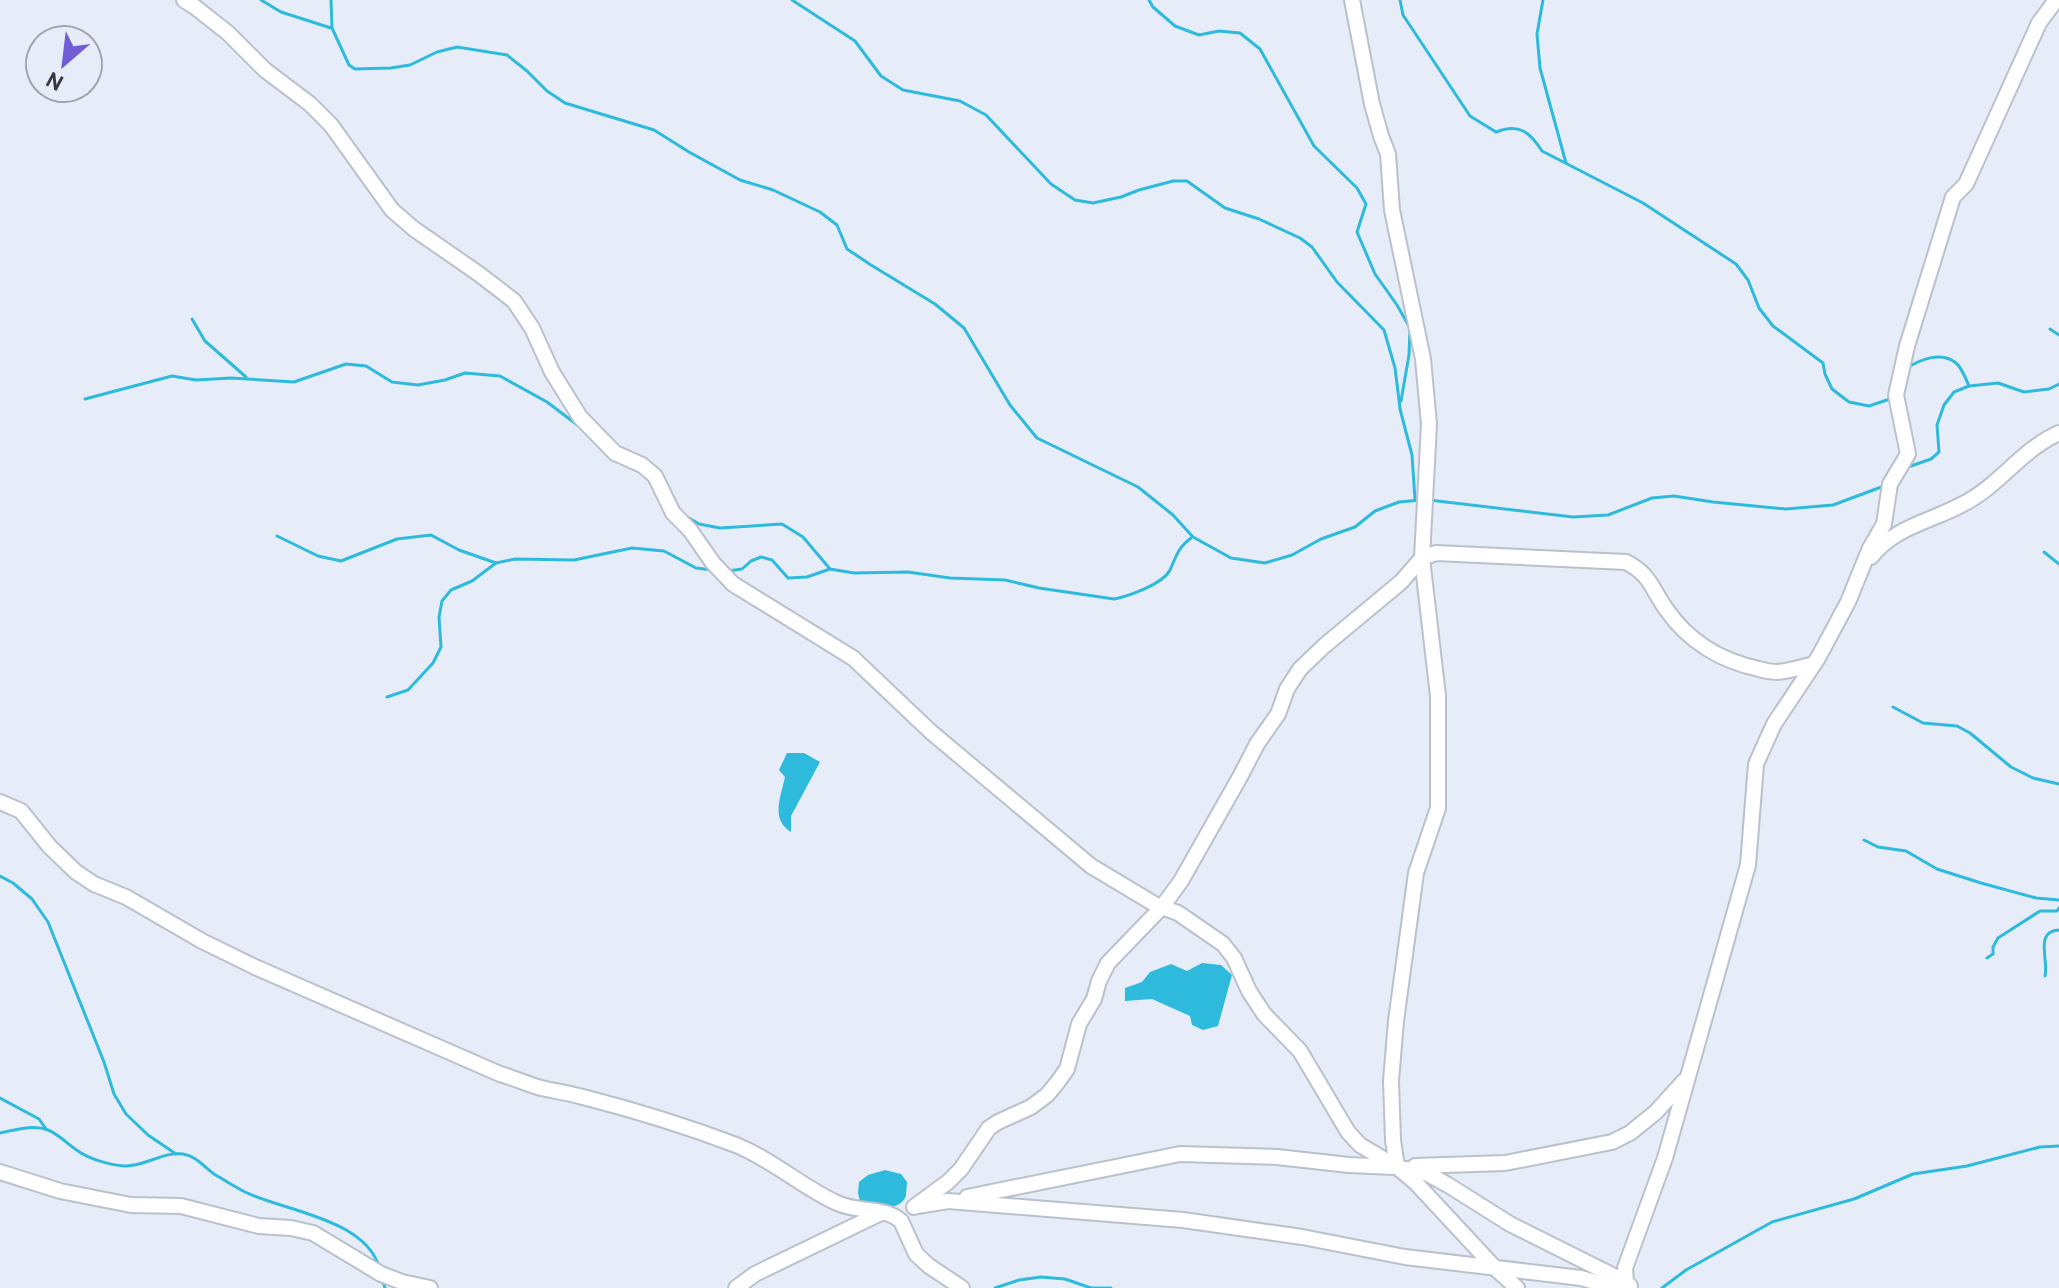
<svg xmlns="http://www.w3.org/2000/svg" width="2059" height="1288" viewBox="0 0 2059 1288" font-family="Overpass,sans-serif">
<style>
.water{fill:#2ebadc}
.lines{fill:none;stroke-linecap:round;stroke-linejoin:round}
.stream{stroke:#2ebadc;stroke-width:3}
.minor-casing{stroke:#bbc1cc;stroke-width:18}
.minor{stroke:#fff;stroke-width:14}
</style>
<rect width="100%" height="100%" fill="#e7edf8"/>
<g class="water">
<path d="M787,753H804L820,762L791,816V832C770,820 781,796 785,777L779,770Z"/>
<polygon points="1202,963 1221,965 1232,975 1218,1026 1203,1030 1192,1025 1190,1016 1152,999 1125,1001 1125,988 1142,982 1150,972 1171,964 1187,971"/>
<path d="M885,1170L901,1174L907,1182C907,1184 906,1194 906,1196C899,1213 873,1208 860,1202L858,1193L859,1182L868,1175Z"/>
</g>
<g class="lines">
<g class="stream">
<polyline points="261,0 281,12 331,28"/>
<polyline points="331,0 332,28 349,65 355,69 391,68 410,65 437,52 457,47 507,55 527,71 547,91 565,103 654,130 689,152 740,180 773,190 820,212 837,225 847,249 871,265 935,304 964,328 1010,405 1037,438 1138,487 1173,515 1193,537 1231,558 1265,563 1292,555 1321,539 1355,527 1375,511 1399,502 1421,500"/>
<polyline points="792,0 855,41 881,76 903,90 960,101 986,115 1051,184 1075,200 1093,203 1121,197 1139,190 1173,181 1187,181 1225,208 1259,219 1300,238 1312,247 1337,282 1384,330 1395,368 1400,408"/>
<polyline points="1149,0 1153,7 1175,26 1199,35 1219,31 1240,33 1260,49 1314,146 1357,188 1366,204 1357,232 1375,274 1397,305 1410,328 1409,355 1401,401"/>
<path d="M1400,0L1403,15L1470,116L1496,132C1519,123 1530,132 1542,151L1643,203L1736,264L1748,280L1759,308L1773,326L1823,363L1825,374L1832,389L1849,402L1869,406L1890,399"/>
<polyline points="1543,0 1537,34 1540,68 1566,163"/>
<polyline points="192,319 205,341 246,377"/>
<polyline points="2050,329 2059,335"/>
<path d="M1907,368C1921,359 1942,351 1956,363C1962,368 1966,379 1969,386"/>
<polyline points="85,399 172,376 196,380 231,378 294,382 346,364 366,366 392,382 418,385 445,380 465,373 500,376 547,402 584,430"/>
<polyline points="1400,409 1412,455 1415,500"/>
<polyline points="1908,467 1931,459 1939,452 1937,425 1944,405 1954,392 1969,386 1998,383 2024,392 2049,389 2059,384"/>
<polyline points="666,483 673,498"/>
<polyline points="1429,500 1573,517 1608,515 1652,498 1674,496 1713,502 1786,509 1833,505 1884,486"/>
<path d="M682,514L699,524L720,528L782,524L803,537L830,569L854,573L908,572L950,578L1005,580L1039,588L1114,599C1129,596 1163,584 1170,570C1177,555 1177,549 1191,538"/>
<polyline points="277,536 318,556 341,561 397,539 431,535 459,550 496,563 515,559 574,560 632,548 664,551 696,568 712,570"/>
<polyline points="2044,552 2059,564"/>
<polyline points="728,571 742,569 751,561 761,557 772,560 788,578 807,577 830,569"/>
<polyline points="387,697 408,690 433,663 441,647 439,617 442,601 451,590 472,581 496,563"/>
<polyline points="1893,707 1923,723 1957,726 1970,733 2011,767 2033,778 2059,784"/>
<polyline points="1864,840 1878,847 1906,851 1937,869 1981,883 2036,898 2059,900"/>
<polyline points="0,876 13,883 32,899 48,922 104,1062 114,1094 126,1114 148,1135 176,1154"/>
<polyline points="1987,958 1993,954 1993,947 1998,938 2040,911 2057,911 2059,908"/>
<path d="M2045,976C2049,960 2034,931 2059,930"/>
<polyline points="0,1098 39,1119 46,1129"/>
<path d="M0,1133C15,1130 33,1124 48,1130C60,1135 67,1144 78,1151C89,1159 110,1165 124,1166C144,1167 164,1151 183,1154C196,1156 204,1167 214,1174C224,1180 235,1187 245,1192C285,1211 365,1219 379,1267"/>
<polyline points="382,1279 385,1288"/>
<polyline points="995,1288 1019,1280 1041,1277 1065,1279 1091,1288 1111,1288"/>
<polyline points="1662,1288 1686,1270 1772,1222 1854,1199 1913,1174 1967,1166 2040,1147 2059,1146"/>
</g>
<defs>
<g id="minor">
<polyline points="184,0 195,7 228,33 265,70 310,104 331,125 392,210 414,229 479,274 514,301 532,328 552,372 580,417 615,453 642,465 655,476 673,513 690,530 713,563 733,584 853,658 931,732 1091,866 1156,905 1178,913 1223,944 1234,958 1249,991 1264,1014 1300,1051 1348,1132 1360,1145 1397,1167 1416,1183 1495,1268 1517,1288"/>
<polyline points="1352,0 1372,104 1381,136 1388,154 1392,210 1423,359 1429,424 1422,558 1438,696 1438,808 1416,873 1396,1021 1391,1081 1393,1140 1397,1167 1428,1174 1448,1185 1510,1224 1626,1282"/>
<path d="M1871,557C1894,527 1932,521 1963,504C1999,486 2022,449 2059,433"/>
<path d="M0,802L21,811L50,847L76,872L94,884L126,897L202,941L255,967L500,1074C514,1078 527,1084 541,1088C555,1091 569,1093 583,1097C634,1110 686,1126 736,1145C773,1160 802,1187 837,1203C858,1213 884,1206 901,1221L916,1254L929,1266L962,1288"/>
<polyline points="1415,1166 1505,1163 1612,1142 1630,1133 1656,1112 1684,1081"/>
<polyline points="0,1172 60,1191 131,1205 181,1206 259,1226 291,1228 313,1233 381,1274 402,1282 430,1288"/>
<polyline points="967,1197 1180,1154 1277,1157 1349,1165 1394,1167"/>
<polyline points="917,1206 948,1201 1183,1220 1302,1237 1405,1257 1581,1278 1616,1288"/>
<path d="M914,1207L948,1182L961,1169L989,1128L998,1122L1031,1107L1047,1095L1057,1083L1067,1069L1079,1024L1094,999L1099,981L1108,963L1162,907L1181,881L1241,775L1257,744L1278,714L1287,689L1300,669L1324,646L1401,582L1422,558L1436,553L1626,562C1651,575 1651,588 1666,609C1688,641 1721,661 1759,669C1765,671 1771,672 1777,672C1790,671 1802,667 1814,664"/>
<polyline points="1630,1286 1626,1282 1625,1268 1665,1158 1748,865 1756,764 1774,724 1818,658 1848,602 1870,548 1884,524 1890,484 1908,454 1896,395 1907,346 1953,197 1966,184 2039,23 2056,0"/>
<polyline points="736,1288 755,1274 881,1213"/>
</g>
</defs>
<use href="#minor" class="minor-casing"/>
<use href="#minor" class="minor"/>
</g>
<g transform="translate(64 64) rotate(208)"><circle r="38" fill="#e7edf8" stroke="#a1a5ae" stroke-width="2"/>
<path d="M0-6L14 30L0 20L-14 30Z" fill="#735dd7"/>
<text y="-12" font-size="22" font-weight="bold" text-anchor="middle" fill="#37393e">N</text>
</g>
</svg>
